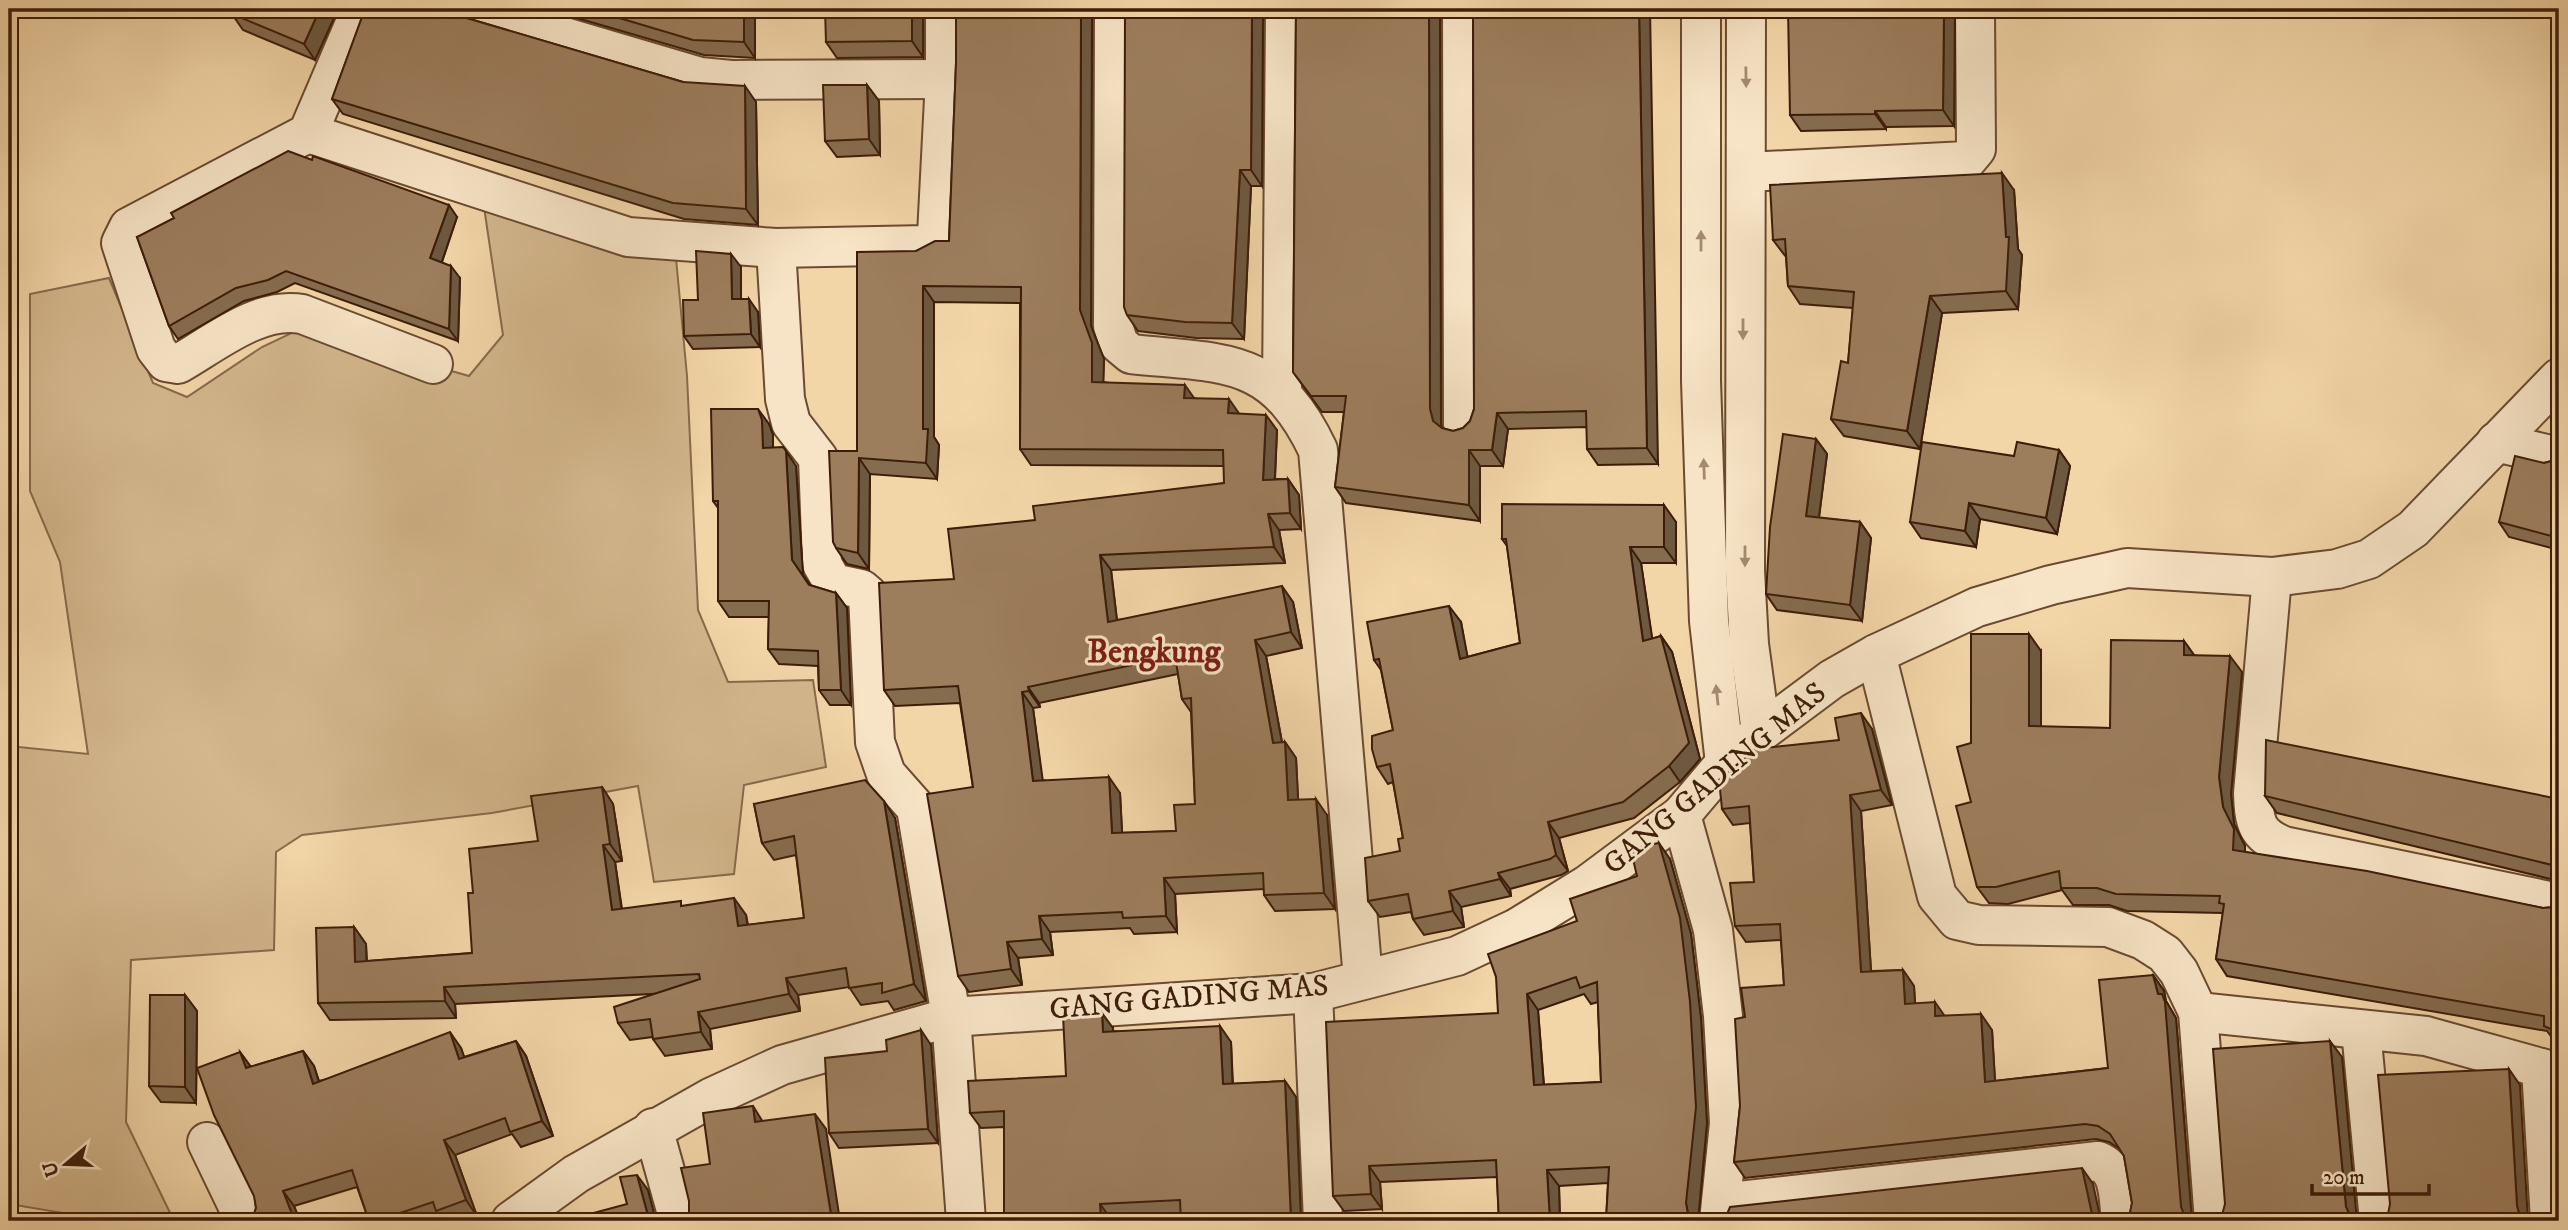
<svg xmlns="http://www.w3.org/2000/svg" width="2568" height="1230" viewBox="0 0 2568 1230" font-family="'IM FELL DW Pica',serif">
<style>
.green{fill:#d4b78d;stroke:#886a4b;stroke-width:2}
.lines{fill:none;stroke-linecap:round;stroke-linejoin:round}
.minor-casing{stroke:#6a4b31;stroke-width:42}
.minor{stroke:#f7e4c6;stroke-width:38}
.wall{fill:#866c4f;stroke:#3d1d09;stroke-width:2;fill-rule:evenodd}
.shaded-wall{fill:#6d5840;stroke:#3d1d09;stroke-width:2}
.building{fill:#9c7d5c;stroke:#3d1d09;stroke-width:2;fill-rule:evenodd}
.oneway{fill:#a38a71}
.labels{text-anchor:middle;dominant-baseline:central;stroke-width:6;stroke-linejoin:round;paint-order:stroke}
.street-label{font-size:30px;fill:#3d1d09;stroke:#f7e4c6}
.quarter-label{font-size:33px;font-weight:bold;fill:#7a1f14;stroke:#f7e4c6}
</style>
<rect width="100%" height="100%" fill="#f3d6a8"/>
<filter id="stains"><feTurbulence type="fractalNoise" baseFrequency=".00286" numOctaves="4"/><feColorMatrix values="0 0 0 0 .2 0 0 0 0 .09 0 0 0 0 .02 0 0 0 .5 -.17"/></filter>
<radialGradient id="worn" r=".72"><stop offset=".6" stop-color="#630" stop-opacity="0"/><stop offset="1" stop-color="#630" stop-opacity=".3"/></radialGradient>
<polygon class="green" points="484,207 676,258 687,376 698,610 728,682 813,680 826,767 744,785 734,874 654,882 638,786 492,813 302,835 276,852 274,950 131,960 126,1122 174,1221 82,1221 81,1216 9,1204 9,746 88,754 60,562 30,491 30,294 109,278 153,383 187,397 262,347 302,328 469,376 503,335"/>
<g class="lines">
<defs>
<g id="minor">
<path d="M361,9L308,133L129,227L121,243L156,349L166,362L178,364C215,343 259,306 302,314L433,364"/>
<polyline points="470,9 700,77 731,80 945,79"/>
<path d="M1114,9L1113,326L1119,344L1131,354C1224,364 1273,355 1318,450L1363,979"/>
<polyline points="1462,9 1463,425"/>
<polyline points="1701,9 1701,381 1709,621 1725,763"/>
<polyline points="1746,9 1745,571 1749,644 1761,732"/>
<polyline points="308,133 628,237 776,248 927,245 937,235 945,79 945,9"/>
<polyline points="1747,172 1966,161 1976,149 1975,9"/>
<polyline points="776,248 785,399 791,423 818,458 822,564 833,583 861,589 868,595 875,742 886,774 916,808 951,1017 966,1221"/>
<polyline points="1282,393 1285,9"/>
<polyline points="2496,442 2559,457"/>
<path d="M2272,577L2253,793C2254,822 2256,835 2284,846L2559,903"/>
<polyline points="1876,654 1937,896 1957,920 1979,925 2108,927 2143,940 2165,954 2179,972 2198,1012 2214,1221"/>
<polyline points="1681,815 1713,930 1723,1016 1729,1123 1719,1221"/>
<polyline points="1313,993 1323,1221"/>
<polyline points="2198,1012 2426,1036 2559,1073"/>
<polyline points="2361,1030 2379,1221"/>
<polyline points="2541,1068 2550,1221"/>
<polyline points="653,1128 679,1221"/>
<polyline points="207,1142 245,1221"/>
<path d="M1721,1203L2098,1161C2121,1170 2118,1200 2121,1221"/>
<polyline points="511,1221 576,1174 712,1097 782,1065 951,1017 1313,993 1457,956 1517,928 1587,885 1681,815 1725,763 1761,732 1832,679 1876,654 1977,607 2051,585 2127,568 2272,577 2337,569 2369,559 2413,529 2559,378"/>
</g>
</defs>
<use href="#minor" class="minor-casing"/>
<use href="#minor" class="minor"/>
</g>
<g class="wall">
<polygon points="234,9 338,9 315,60 243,30 232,14"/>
<polygon points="365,9 449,9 449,12 453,14 683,82 756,102 758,225 684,219 343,114 332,99"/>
<polygon points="546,9 755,9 755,58 704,55"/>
<polygon points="923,9 923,57 837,58 826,42"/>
<path d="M956,9H1092L1091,326L1104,359L1103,382L1194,398L1239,414L1277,430L1275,479H1288L1299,495L1301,529L1279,530L1285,563L1111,570L1117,620L1293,602L1302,648L1266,656L1282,742H1285L1296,758L1298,800L1327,815L1335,909L1275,911L1264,895V889L1175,894L1177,932L1134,934L1130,928L1050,932L1053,955L1018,958L1022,985L969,992L958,976L973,787L960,703L895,706L884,690L954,579L1035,520L1224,483V466L1031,465L1020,449V303L934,302V437L939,445L937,479L870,474L869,569L847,564L836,548L857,451L916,251L949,241L956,63ZM1178,674L1182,699L1191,712L1195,804L1176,831L1122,833L1120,793L1042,780L1033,708L1040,707L1039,703Z"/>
<polygon points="1263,9 1262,186 1251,186 1244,339 1196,338 1138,331 1127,315"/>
<polygon points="1296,9 1440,9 1441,425 1442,428 1453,431 1463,428 1470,421 1474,409 1473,9 1658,464 1598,465 1587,449 1587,427 1508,429 1503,466 1480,466 1480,521 1346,503 1335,487 1344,412 1322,412 1293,372"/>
<polygon points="1955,9 1954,126 1886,127 1886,129 1801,131 1790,115"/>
<polygon points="2517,9 2548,9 2544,16 2532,16"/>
<polygon points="867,85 879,101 880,155 837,157 825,141"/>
<polygon points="2014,190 2018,249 2022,255 2018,309 1942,313 1920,449 1844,436 1831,419 1848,363 1853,308 1800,304 1788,286 1786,257 1773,240"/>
<polygon points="457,217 442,262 460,278 458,341 295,283 277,292 244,301 178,339 169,326 137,237"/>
<polygon points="741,267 741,299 758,312 760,347 693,349 684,336 698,300"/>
<polygon points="769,424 773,435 773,448 796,466 803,575 810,585 836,593 847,608 851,705 830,705 819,690 818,666 779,664 768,649 769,617 729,617 718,601 718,508 713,501"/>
<polygon points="1816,439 1827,454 1819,518 1860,522 1871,538 1862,621 1777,610 1766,594"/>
<polygon points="2059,450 2070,466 2057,534 1980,519 1976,547 1921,538 1910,522 2014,456"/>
<polygon points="2559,459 2559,550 2509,537 2499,522 2544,463"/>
<polygon points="1676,522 1676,563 1641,563 1652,639 1661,636 1672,652 1700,759 1680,782 1634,818 1559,838 1568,871 1561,875 1510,889 1511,896 1461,907 1464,927 1424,935 1413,919 1411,912 1380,917 1368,901 1400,851 1403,838 1393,782 1388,784 1377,767 1393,730 1381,670 1374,660 1461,622 1467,657 1520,643 1507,546 1502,539"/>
<polygon points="2184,641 2194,655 2242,672 2231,794 2234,824 2245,846 2245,852 2543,908 2555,907 2559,904 2559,1044 2556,1043 2547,1031 2227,976 2216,959 2223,913 2127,911 2109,905 2073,905 2062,890 2008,904 1989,903 1977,887 1971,802 1971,743 2041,651 2041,727 2110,728"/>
<polygon points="1872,729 1892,805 1861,811 1871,971 1903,970 1914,986 1915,1003 1944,1016 1992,1030 1995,1081 2108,1068 2153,975 2164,991 2166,1001 2176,1018 2192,1221 2124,1221 2130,1213 2132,1203 2124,1156 2120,1149 2109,1142 2096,1139 1745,1178 1734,1162 1740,1106 1745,1017 1784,985 1781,940 1746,942 1735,926 1754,882 1750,823 1733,825 1722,809 1839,740"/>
<polygon points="602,787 613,804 622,861 615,862 622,909 684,906 746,915 748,925 804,918 796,855 774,860 762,843 754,804 895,818 926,1001 894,1010 888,1001 861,1005 849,987 798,995 800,1011 710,1029 712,1049 665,1056 653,1039 653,1037 630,1040 618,1023 653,994 455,1004 456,1018 330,1020 318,1003 354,927 366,944 367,961 472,953 473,893 538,841"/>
<polygon points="2265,796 2559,799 2559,881 2277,813"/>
<path d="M1670,859L1691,934L1701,1018L1707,1123L1698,1221H1606L1608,1183L1559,1186L1560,1221H1499L1497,1177L1380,1182L1382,1209L1344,1211L1333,1196L1498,1013L1577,921L1637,876ZM1584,994L1591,1004L1598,1002L1601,1082L1544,1085L1538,1010Z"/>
<polygon points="185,995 197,1011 196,1103 161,1102 149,1086"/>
<polygon points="1113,1028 1113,1031 1231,1042 1233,1084 1285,1081 1296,1097 1301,1221 1181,1221 1181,1216 1111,1219 1111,1221 1004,1221 1004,1127 981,1128 970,1113 1066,1076"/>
<polygon points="516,1041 526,1056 553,1136 521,1147 512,1134 455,1155 477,1216 461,1221 443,1221 441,1219 433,1221 369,1221 357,1187 294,1206 300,1221 253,1221 256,1208 240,1052 251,1067 303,1051 314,1066 319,1081 461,1048 464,1057"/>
<polygon points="931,1045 938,1143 839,1148 829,1133"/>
</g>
<g class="shaded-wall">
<polygon points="320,9 338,9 315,60 304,44"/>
<polygon points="744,9 755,9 755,58 744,42"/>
<polygon points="912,9 923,9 923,57 912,41"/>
<polygon points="1081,9 1092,9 1091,326 1104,359 1103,397 1092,382 1080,310"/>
<polygon points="1252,9 1263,9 1262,186 1251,170"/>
<polygon points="1429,9 1440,9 1441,425 1445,437 1433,421 1430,409"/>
<polygon points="1639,9 1650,9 1658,464 1647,448"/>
<polygon points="1944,9 1955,9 1954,126 1943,110"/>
<polygon points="2539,9 2548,9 2544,16"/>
<polygon points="867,85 879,101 880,155 869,139"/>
<polygon points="745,86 756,102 758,225 746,209"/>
<polygon points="1875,111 1886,127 1886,129 1875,114"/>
<polygon points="1240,170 1251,186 1244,339 1232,323"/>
<polygon points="2002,173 2014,190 2018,249 2022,255 2018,309 2006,291 2006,237"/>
<polygon points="449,205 457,217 439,270 430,258"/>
<polygon points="731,254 741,267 741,313 732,299"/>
<polygon points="451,266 460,278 458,341 449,329"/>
<polygon points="923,286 934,302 934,437 939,445 937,479 926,463 923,429"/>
<polygon points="1930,296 1942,313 1920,449 1907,431"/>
<polygon points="749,299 758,312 760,347 751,334"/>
<polygon points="1185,385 1196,401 1184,398"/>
<polygon points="1229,399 1240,415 1228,413"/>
<polygon points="758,409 769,424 773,435 773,463 763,448"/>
<polygon points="1497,413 1508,429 1503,466 1492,450"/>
<polygon points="1266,415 1277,430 1274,496 1263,480"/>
<polygon points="1816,439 1827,454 1817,532 1806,516"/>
<polygon points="1469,450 1480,466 1480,521 1469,505"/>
<polygon points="2059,450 2070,466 2057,534 2046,518"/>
<polygon points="786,451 796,466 803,575 820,600 792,560"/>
<polygon points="859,458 870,474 869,569 858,553"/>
<polygon points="1288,479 1299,495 1301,529 1290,513"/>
<polygon points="1969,503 1980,519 1976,547 1965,531"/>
<polygon points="1664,505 1676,522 1676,563 1664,547"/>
<polygon points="1268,514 1279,530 1285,563 1274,547"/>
<polygon points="1860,522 1871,538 1862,621 1850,605"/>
<polygon points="1630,547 1641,563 1655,657 1643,641"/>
<polygon points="1100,555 1111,570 1119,638 1108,622"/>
<polygon points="1282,586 1293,602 1302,648 1291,632"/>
<polygon points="836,593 847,608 851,705 841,690"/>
<polygon points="1449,606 1461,622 1471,675 1460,659"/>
<polygon points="2029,634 2041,651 2041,743 2029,726"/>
<polygon points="1661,636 1672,652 1700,759 1680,782 1669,766"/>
<polygon points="1255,640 1266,656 1285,759 1273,743"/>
<polygon points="2184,641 2196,658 2184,655"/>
<polygon points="2230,656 2242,672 2231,794 2234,824 2245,846 2245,867 2233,850 2223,807 2219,777"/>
<polygon points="1028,687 1039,703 1040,707 1029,691"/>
<polygon points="1022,692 1033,708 1045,797 1033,781"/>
<polygon points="1861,713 1872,729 1892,805 1881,790"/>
<polygon points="1285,742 1296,758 1299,816 1288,800"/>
<polygon points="1109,777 1120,793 1123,849 1112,833"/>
<polygon points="602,787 613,804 622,861 610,844"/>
<polygon points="1850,795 1861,811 1872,987 1861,972"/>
<polygon points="1316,799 1327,815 1335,909 1324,893"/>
<polygon points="884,801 895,818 926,1001 914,984"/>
<polygon points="1548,822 1559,838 1568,871 1556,855"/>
<polygon points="1659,843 1670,859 1691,934 1701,1018 1707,1123 1698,1221 1693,1221 1688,1214 1686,1203"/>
<polygon points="603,845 615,862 624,927 612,910"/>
<polygon points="1498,873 1510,889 1511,896 1500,879"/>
<polygon points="1164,878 1175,894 1177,932 1166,916"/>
<polygon points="1449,891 1461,907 1464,927 1453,911"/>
<polygon points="734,898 746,915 750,943 738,926"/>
<polygon points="1039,916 1050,932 1053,955 1042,939"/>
<polygon points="354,927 366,944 367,979 355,962"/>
<polygon points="1007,942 1018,958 1022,985 1011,969"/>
<polygon points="1903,970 1914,986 1916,1019 1905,1004"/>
<polygon points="2153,975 2164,991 2166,1001 2176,1018 2192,1221 2188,1221 2185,1217 2181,1207 2158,994"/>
<polygon points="786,978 798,995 800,1011 789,994"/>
<polygon points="444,987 455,1004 456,1018 445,1001"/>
<polygon points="1527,994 1538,1010 1545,1101 1534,1085"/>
<polygon points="185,995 197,1011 196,1103 185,1087"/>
<polygon points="1935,1002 1946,1018 1935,1016"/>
<polygon points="698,1012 710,1029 712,1049 701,1032"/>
<polygon points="1102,1013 1113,1028 1114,1047 1103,1032"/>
<polygon points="1981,1014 1992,1030 1996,1098 1985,1082"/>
<polygon points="1220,1026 1231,1042 1233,1099 1223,1084"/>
<polygon points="921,1030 931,1045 938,1143 928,1129"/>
<polygon points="450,1032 461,1048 470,1074 459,1059"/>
<polygon points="516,1041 526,1056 553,1136 542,1121"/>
<polygon points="2330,1041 2342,1057 2357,1221 2353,1221 2346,1207"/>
<polygon points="303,1051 314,1066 324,1099 313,1084"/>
<polygon points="240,1052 251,1067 246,1068"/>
<polygon points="2509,1069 2520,1085 2528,1221 2524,1221 2520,1217 2517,1206"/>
<polygon points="1285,1081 1296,1097 1301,1221 1291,1221"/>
<polygon points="753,1106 763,1122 755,1122"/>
<polygon points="815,1114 826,1129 840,1221 832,1221"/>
<polygon points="444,1140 455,1155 477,1216 466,1200"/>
<polygon points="1369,1166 1380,1182 1382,1209 1371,1194"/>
<polygon points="2082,1168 2093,1184 2101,1221 2095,1221 2093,1219"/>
<polygon points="1547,1170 1559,1186 1560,1221 1550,1221"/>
<polygon points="637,1175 648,1190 656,1221 653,1221 647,1212"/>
<polygon points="283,1191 294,1206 300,1221 297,1221 292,1214"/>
<polygon points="1100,1204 1111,1219 1111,1221 1101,1221"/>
</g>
<g class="building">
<polygon points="234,9 320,9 304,44 232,14"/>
<polygon points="365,9 444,9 453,14 683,82 745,86 746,209 673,203 332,99"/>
<polygon points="589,9 744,9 744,42 693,40"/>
<polygon points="825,9 912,9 912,41 826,42"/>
<path d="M956,9H1081L1080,310L1092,343V382L1185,385L1184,398L1229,399L1228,413L1266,415L1263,480L1288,479L1290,513L1268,514L1274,547L1100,555L1108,622L1282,586L1291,632L1255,640L1273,743L1285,742L1288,800L1316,799L1324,893L1264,895L1263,873L1164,878L1166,916L1123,918L1122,912L1039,916L1042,939L1007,942L1011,969L958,976L927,794L973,787L958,686L884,690L879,583L954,579L948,529L1035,520L1033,506L1224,483L1223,450L1020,449L1021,287L923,286V429H928L926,463L859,458L858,553L836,548L833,542L829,451H857V252L916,251L935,241H949L956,63ZM1175,656L1182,699L1191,698L1195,804L1174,805L1176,831L1112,833L1109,777L1033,781L1022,692L1029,691L1028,687Z"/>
<polygon points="1125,9 1252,9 1251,170 1240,170 1232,323 1185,322 1127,315 1124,307"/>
<polygon points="1296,9 1429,9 1430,409 1433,421 1442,428 1453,431 1463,428 1470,421 1474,409 1473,9 1639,9 1647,448 1587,449 1586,411 1497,413 1492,450 1469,450 1469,505 1335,487 1346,396 1311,396 1293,372"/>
<polygon points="1788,9 1944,9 1943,110 1875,111 1875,114 1790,115"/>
<polygon points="823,85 867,85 869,139 825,141"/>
<polygon points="288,151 312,160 313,156 449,205 430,258 451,266 449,329 286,271 268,280 236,288 169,326 137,237 174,218 171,213"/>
<polygon points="2002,173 2006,237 2009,237 2006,291 1930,296 1907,431 1831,419 1841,361 1848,363 1854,292 1788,286 1785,239 1773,240 1770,185"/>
<polygon points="696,251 731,254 732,299 749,299 751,334 684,336 683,300 698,300"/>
<polygon points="711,409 758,409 762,420 763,448 783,447 786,451 792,560 809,585 836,593 841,690 819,690 818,651 768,649 769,601 718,601 718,501 713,501"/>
<polygon points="1783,434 1816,439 1806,516 1860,522 1850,605 1766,594 1770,527"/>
<polygon points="1922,442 2014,456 2017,442 2059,450 2046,518 1969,503 1965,531 1910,522"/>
<polygon points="2515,456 2544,463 2559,459 2559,538 2499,522"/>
<polygon points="1502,504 1664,505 1664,547 1630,547 1643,641 1661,636 1689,743 1669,766 1623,802 1548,822 1556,855 1550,859 1498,873 1500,879 1449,891 1453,911 1413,919 1408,894 1368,901 1365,858 1400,851 1398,839 1403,838 1390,764 1377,767 1372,749 1372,736 1393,730 1379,659 1374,660 1367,622 1449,606 1460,659 1520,643 1506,539 1502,539"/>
<polygon points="1971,634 2029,634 2029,726 2110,728 2111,640 2184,641 2184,655 2230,656 2219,777 2223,807 2234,829 2233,850 2367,871 2543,908 2555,907 2559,904 2559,1033 2544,1026 2544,1016 2216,959 2224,904 2219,903 2220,896 2116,894 2097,888 2061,888 2059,871 1996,887 1977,887 1956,806 1971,802 1957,747 1971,743"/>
<polygon points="1861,713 1881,790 1850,795 1861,972 1903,970 1905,1004 1935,1002 1935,1016 1981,1014 1985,1082 2108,1068 2099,980 2153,975 2158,994 2162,994 2165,1002 2181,1207 2185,1217 2189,1221 2124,1221 2130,1213 2132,1203 2124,1156 2110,1134 2098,1126 2085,1124 1734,1162 1740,1106 1735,1019 1745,1017 1741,988 1784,985 1780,924 1735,926 1730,883 1754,882 1749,806 1722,809 1719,780 1755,749 1839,740 1835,718"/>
<polygon points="2266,740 2559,799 2559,869 2552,865 2265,796"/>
<polygon points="865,780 884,801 914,984 882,993 882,983 849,988 846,968 786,978 789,994 698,1012 701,1032 653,1039 650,1019 618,1023 614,1007 700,979 699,974 444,987 445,1001 318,1003 316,928 354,927 355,962 472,953 468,893 473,893 469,849 538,841 531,796 602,787 610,844 603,845 612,910 681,901 681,906 734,898 738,926 804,918 794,836 762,843 754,804"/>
<path d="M1659,843L1680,918L1690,1002L1696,1107L1686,1203L1688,1214L1694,1221H1606L1609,1167L1547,1170L1550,1221H1499L1496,1160L1369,1166L1371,1194L1333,1196L1326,1022L1498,1013L1496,977L1488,954L1577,921L1570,899L1637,876L1632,855L1643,846ZM1576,977L1580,988L1597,982L1601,1082L1534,1085L1527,994Z"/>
<polygon points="150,995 185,995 185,1087 149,1086"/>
<polygon points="1102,1013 1103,1032 1220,1026 1223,1084 1285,1081 1291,1221 1181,1221 1180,1200 1100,1204 1101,1221 1004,1221 1004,1111 970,1113 968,1081 1066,1076 1063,1015"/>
<polygon points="921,1030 928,1129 829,1133 825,1058 887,1051 886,1040"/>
<polygon points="450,1032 459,1059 516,1041 542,1121 510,1132 505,1118 444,1140 466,1200 436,1211 433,1202 376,1221 369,1221 352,1170 283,1191 292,1214 272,1221 253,1221 252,1219 256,1208 254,1196 214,1115 197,1068 240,1052 246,1068 303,1051 313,1084"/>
<polygon points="2330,1041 2346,1207 2351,1218 2354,1221 2217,1221 2222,1215 2225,1204 2213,1049"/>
<polygon points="2509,1069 2517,1206 2520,1217 2525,1221 2382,1221 2388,1214 2390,1204 2378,1075"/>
<polygon points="753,1106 755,1122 815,1114 832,1221 684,1221 689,1212 689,1201 681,1168 710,1164 703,1113"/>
<polygon points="2557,1140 2559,1140 2559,1221 2553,1221 2559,1214"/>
<polygon points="2082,1168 2093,1219 2096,1221 1722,1221 1725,1219 1730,1207"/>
<polygon points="637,1175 647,1212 653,1221 564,1221 627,1204 620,1177"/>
</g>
<defs><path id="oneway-solid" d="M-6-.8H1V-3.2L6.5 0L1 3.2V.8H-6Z" transform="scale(1.75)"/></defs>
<g class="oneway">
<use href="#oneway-solid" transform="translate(1746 77) rotate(89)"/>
<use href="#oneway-solid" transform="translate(1701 241) rotate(-90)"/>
<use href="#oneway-solid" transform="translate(1743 329) rotate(90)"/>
<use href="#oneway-solid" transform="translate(1704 469) rotate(-92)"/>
<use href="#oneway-solid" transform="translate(1745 556) rotate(90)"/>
<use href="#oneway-solid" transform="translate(1717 695) rotate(-96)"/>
</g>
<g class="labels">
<g class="street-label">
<text transform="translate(1715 779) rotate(-40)">GANG GADING MAS</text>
<text transform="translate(1189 998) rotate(-5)">GANG GADING MAS</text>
</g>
<g class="quarter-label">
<text x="1154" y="652">Bengkung</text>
</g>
</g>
<rect width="2568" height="1230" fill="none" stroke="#f3d6a8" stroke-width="35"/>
<rect x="10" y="10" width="2547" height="1209" fill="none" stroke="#3d1d09" stroke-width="3.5"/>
<rect x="18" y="18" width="2533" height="1195" fill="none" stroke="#3d1d09" stroke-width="2"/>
<g transform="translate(66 1164) rotate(251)" stroke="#f7e4c6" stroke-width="5" paint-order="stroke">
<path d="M0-5L12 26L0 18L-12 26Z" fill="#3d1d09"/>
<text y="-10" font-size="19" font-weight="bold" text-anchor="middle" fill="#3d1d09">U</text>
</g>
<path d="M2312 1184v10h117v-10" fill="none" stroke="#3d1d09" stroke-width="3.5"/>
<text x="2323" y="1184" font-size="21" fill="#3d1d09" stroke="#f7e4c6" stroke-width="5" paint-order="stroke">20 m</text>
<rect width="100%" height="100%" filter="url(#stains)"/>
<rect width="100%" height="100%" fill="url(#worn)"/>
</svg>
